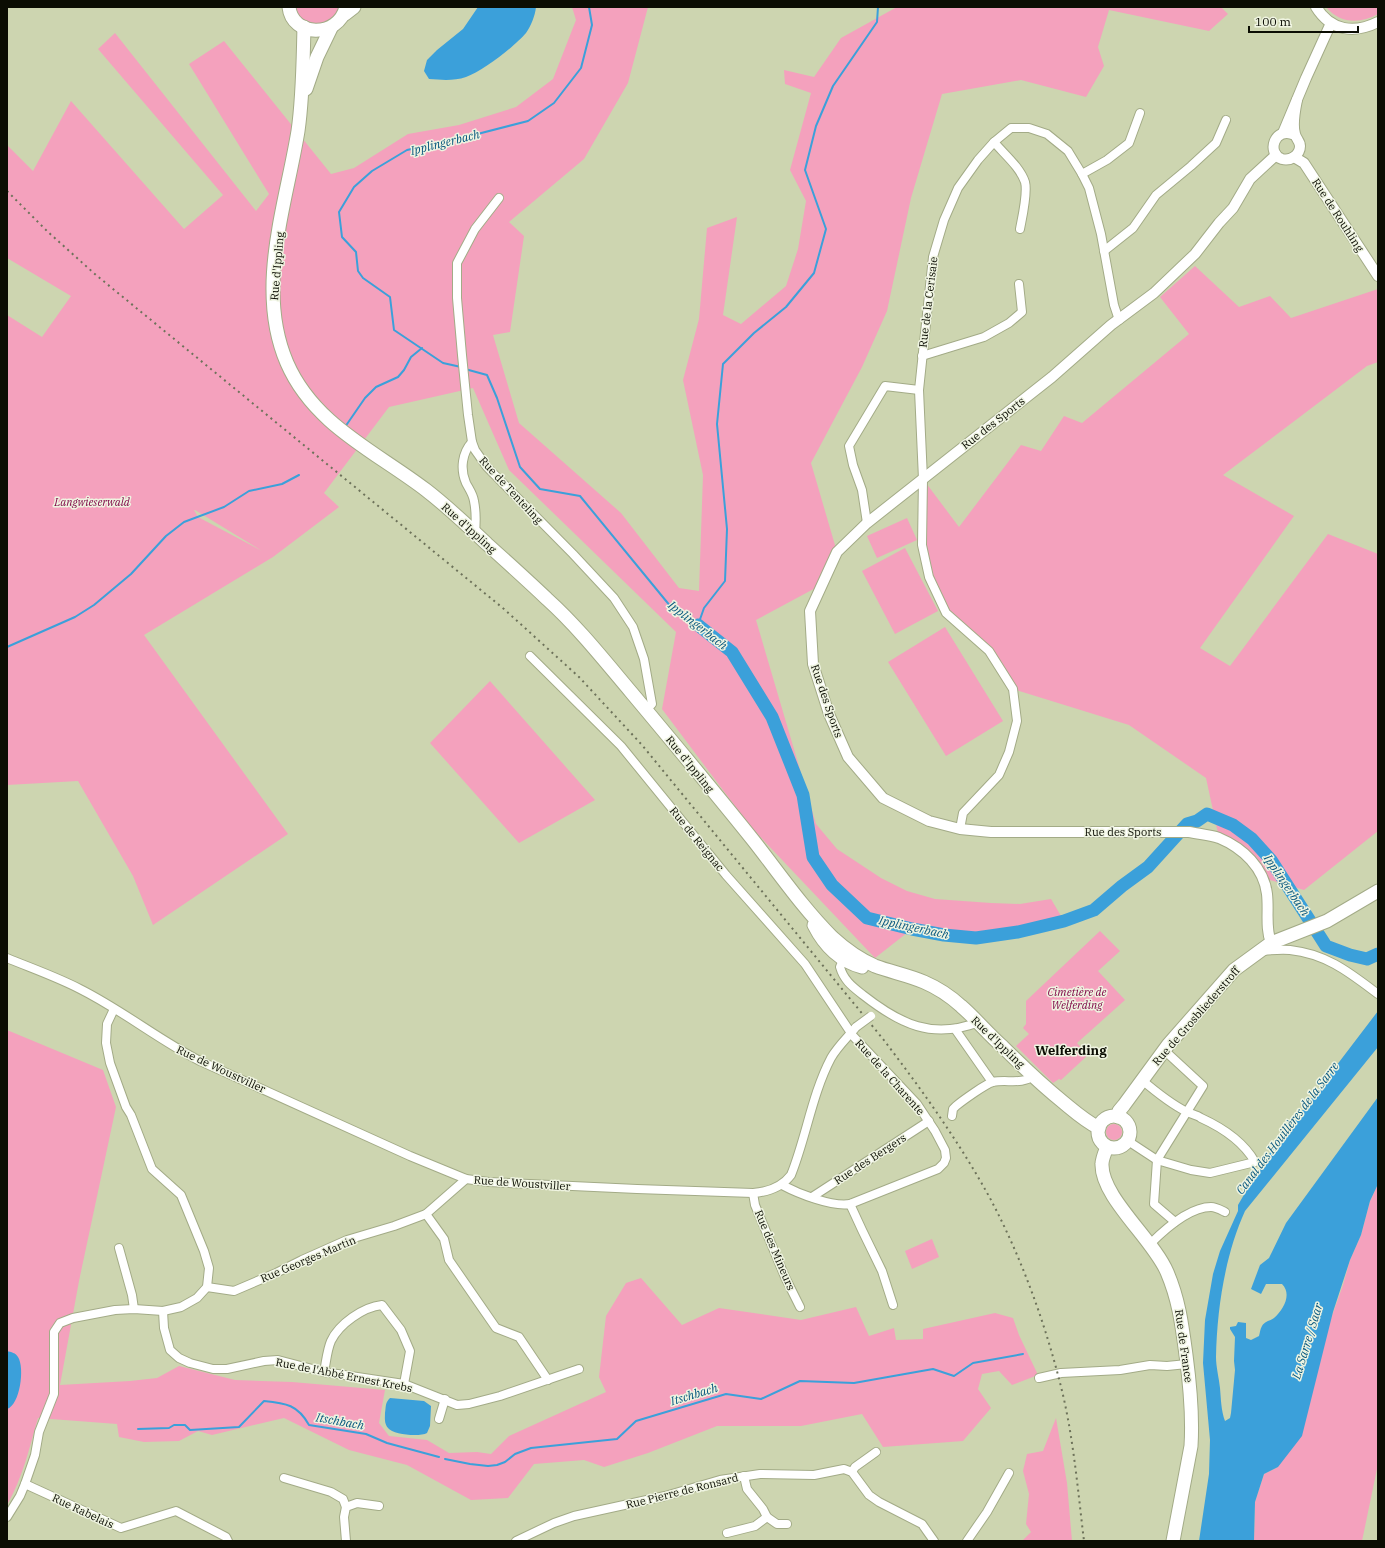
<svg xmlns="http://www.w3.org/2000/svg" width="1385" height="1548" viewBox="0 0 1385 1548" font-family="'IBM Plex Serif',serif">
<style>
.green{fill:#f4a1bd;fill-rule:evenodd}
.water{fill:#3ba0da}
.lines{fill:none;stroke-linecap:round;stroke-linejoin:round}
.stream{stroke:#3ba0da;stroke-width:2}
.river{stroke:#3ba0da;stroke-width:13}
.minor-casing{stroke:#a3ab87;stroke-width:10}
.tertiary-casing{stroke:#a3ab87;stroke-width:12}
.primary-casing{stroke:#a3ab87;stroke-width:15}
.trunk-casing{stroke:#a3ab87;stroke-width:15}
.minor{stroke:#fff;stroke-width:8}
.tertiary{stroke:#fff;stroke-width:10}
.primary{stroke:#fff;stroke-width:13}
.trunk{stroke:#fff;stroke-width:13}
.rail{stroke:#6d725a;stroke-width:2;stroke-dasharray:2 4;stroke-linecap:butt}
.minor-bridge-casing{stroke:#a3ab87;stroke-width:10;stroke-linecap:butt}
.minor-bridge{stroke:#fff;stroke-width:8}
.labels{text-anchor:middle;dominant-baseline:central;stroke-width:3;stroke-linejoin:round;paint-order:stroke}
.street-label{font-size:11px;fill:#0b0d03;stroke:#eff4e1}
.park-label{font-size:11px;font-style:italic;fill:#7c0143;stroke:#eff4e1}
.water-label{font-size:12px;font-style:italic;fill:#08577e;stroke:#eff4e1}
.quarter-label{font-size:13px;font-weight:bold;fill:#0b0d03;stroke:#eff4e1}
</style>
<rect width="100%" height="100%" fill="#cdd5b0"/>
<g class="green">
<polygon points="293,7 342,7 339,16 316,26 300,19"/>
<path d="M572,7H648L628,83L584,159L509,222L524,236L510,332L493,335L519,423L621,513L679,588L699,591L703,475L683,380L699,319L707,228L737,217L723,315L741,324L786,286L798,249L806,201L790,170L811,93L785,84L784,70L814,77L841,38L897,7H1221L1228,14L1209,31L1109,10L1098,47L1104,66L1086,97L1021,80L942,94L911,198L887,311L862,367L811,463L837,552L821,585L756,620L816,824L837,849L881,878L907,891L935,899L991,903L1020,904L1051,899L1064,921C1036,928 1005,937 976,938C955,938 932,933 912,929L875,958L750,826L662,709L676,632L509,470L473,388L389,407L324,493L339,507L273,557L144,635L288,834L153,925L133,876L78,781L7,785V315L42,337L71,296L7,258V145L33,171L71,101L184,229L223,195L98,49L115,33L256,211L269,194L189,64L224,41L331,174L354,168L408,134L459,125L516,107L553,79L576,20ZM194,510H195L262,551L198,517Z"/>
<path d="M1326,7H1378V14C1360,24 1340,24 1326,7Z"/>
<polygon points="1195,266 1239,307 1270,296 1291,318 1378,289 1378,362 1367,366 1223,475 1294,516 1200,648 1230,666 1328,534 1378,554 1378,831 1304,890 1263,878 1259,871 1219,838 1206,778 1129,725 1013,689 989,651 946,613 922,545 923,479 959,527 1021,445 1041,451 1064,416 1082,423 1189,334 1160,297"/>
<polygon points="907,518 917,540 877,558 867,536"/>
<polygon points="905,548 938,611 895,634 862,571"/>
<polygon points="945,627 1003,721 946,756 888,662"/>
<polygon points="490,681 595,800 519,843 430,743"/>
<polygon points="1100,931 1120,951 1098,971 1125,1000 1077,1043 1088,1055 1061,1080 1059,1079 1053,1083 1016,1046 1029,1034 1023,1028 1026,1024 1026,1001"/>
<path d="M7,1030L103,1070L116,1107L79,1281L60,1385L130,1381L157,1378L179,1366L235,1380L292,1382L385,1390L379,1423L389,1436L427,1440L449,1453L477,1452L491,1454L509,1436L606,1392L599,1377L606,1316L626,1283L641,1278L682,1325L719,1308L801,1320L856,1307L869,1336L894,1328L896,1340L923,1339V1329L995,1313L1013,1318L1019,1335L1038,1375L1012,1385L999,1371L982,1374L978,1389L991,1408L963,1441L883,1447L862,1414L801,1426H717L648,1453L604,1467L584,1460L534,1464L508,1498L471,1500L407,1465L349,1450L284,1418L212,1435L198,1431L179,1441L144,1442L119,1437L117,1424L38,1418C29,1449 23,1477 7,1505Z"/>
<circle cx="1114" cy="1132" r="8"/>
<polygon points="1378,1184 1378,1464 1362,1541 1254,1541 1255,1502 1264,1474 1278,1467 1343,1285 1350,1260 1361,1235 1370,1201"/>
<polygon points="932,1239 939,1257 912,1269 905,1251"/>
<polygon points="1056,1418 1067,1483 1072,1541 1022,1541 1031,1532 1026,1524 1029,1494 1023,1471 1027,1454 1043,1451"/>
</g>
<g class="water">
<path d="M478,7H536C535,16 531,26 526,33C515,46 483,71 466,77C454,81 442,80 429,79L424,71L427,60L437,50L463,29Z"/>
<path d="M1378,1011V1047L1245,1211C1225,1255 1217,1309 1216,1357C1216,1367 1219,1378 1220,1388C1221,1399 1221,1410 1225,1421L1230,1418L1231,1413L1235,1370L1234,1361L1235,1337L1230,1329V1327L1236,1326L1238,1322L1246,1323V1338L1251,1340L1259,1336C1260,1333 1260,1329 1262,1326C1265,1321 1270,1321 1274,1318C1284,1309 1292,1294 1282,1284H1266L1261,1294L1251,1289L1260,1265L1269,1258L1286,1223L1378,1097V1184L1370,1201L1361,1235L1350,1260L1333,1312L1302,1436L1278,1467L1264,1474L1255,1502L1254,1541H1199L1209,1474L1210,1440L1203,1363L1205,1320L1213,1274L1220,1251L1238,1211V1205L1263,1162Z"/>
<path d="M7,1351C11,1352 16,1353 18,1357C25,1368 20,1405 7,1409Z"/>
<path d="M390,1398L424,1401L431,1406L430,1426L427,1433C420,1437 393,1435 388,1428C384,1423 385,1418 385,1413C386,1406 385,1403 390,1398Z"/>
</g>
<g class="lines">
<g class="stream">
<polyline points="461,367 443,363 394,330 390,297 363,278 358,271 356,252 342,237 339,212 354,187 372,171 407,150 458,139 528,121 554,103 581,68 592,25 589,7"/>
<polyline points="465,369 487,375 497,398 520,467 540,489 580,496 671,607 698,625 704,608 725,581 727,529 717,424 723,364 754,333 786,307 814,273 826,229 805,170 816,126 833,86 877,22 878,7"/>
<polyline points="345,427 365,398 376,387 398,377 404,370 411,357 422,348"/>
<polyline points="7,647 75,617 94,605 131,574 166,536 184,522 224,507 249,491 282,484 299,475"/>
<path d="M138,1429L169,1428L174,1425H185L190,1430L239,1427L264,1401C286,1403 298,1405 309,1425L366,1434L387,1443L439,1457"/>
<polyline points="445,1459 470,1464 488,1466 497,1465 505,1462 515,1454 531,1448 617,1439 636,1421 726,1394 761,1399 800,1381 854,1383 933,1369 954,1376 973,1363 1023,1354"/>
</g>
<polyline class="river" points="698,625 732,652 772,717 803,795 813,857 832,885 867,918 912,929 944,935 976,938 1018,932 1064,921 1094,910 1122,886 1148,867 1187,824 1197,821 1207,814 1233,825 1252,839 1271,860 1326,946 1350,955 1367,959 1378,954"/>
<defs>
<g id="minor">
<path d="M994,142C1004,154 1020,167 1025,182C1028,193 1022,218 1020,229"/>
<polyline points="1082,174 1107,160 1129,143 1140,113"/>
<polyline points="499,198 475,229 457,263 457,298 462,355 468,415 472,442 475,450 487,467 573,554 614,598 633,627 644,659 652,704 646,710"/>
<polyline points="1104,251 1133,228 1156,195 1191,166 1216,143 1226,120"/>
<polyline points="922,356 984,337 1009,323 1022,312 1019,284"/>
<path d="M472,442C462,453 460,469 466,483C469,489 473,494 474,501C476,511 476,522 475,532"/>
<polyline points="867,523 862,490 853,465 849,446 885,386 919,390"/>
<path d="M530,656L621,746L726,875L805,964L853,1036L917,1104L935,1131L945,1150L946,1158L944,1163L938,1169L850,1204C832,1207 799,1194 782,1185"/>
<polyline points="960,829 963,813 999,775 1009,752 1017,721 1013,689 989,651 946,613 929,577 922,545 923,479 919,390 933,257 944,220 958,188 978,160 994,142 1011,128 1029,128 1047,134 1068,151 1082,174 1089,188 1101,234 1114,305 1119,320"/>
<path d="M1263,951C1272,950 1282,949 1290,950C1327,954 1350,973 1378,994"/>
<path d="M845,955L840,967C844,981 853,987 863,995C900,1024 932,1040 979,1022"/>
<path d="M7,958C31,968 57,977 80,989C122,1010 159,1040 200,1061L410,1156L466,1179L489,1182L637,1189L753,1193C768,1192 781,1188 791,1175C806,1138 812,1094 831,1058C838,1046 848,1037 856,1027"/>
<polyline points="955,1029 992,1082"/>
<polyline points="1164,1050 1203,1086 1157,1160 1154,1204 1175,1222"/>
<path d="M952,1116L953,1109L956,1106C962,1101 987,1083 993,1082C1006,1079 1022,1085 1033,1076"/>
<path d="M1128,1141L1157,1160L1191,1170L1210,1173L1255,1162C1243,1141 1223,1128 1201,1118C1197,1115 1191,1114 1187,1112C1171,1104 1156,1092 1142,1080"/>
<polyline points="753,1193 755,1205 785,1277 800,1307"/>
<polyline points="812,1197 929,1121"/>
<polyline points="850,1204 862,1230 882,1271 893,1305"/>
<polyline points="426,1214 444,1239 449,1260 496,1328 519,1337 548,1380"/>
<path d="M1150,1244C1164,1230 1190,1207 1211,1207C1216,1207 1221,1210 1225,1212"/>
<polyline points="119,1248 132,1295 134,1309"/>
<polyline points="207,1287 234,1291 276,1273 302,1260 347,1240 394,1226 426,1214 466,1179"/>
<polyline points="163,1311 164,1328 170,1350 179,1358 190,1363 213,1369 227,1369 264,1361 278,1360 324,1372 404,1384 457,1405 469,1404 500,1396 579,1369"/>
<path d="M324,1372C326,1363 327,1350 331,1341C339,1324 363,1307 382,1305L401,1330L410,1351L404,1384"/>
<polyline points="1039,1378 1061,1373 1120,1370 1150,1365 1167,1366 1187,1364"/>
<polyline points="439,1419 445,1399"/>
<polyline points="852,1472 855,1467 876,1452"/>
<polyline points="744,1476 747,1489 763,1509 767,1517 777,1524 787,1524"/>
<polyline points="284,1478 331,1492 343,1499 346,1507"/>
<polyline points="25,1484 121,1528 176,1511 226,1537 228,1541"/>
<polyline points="7,1517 20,1496 25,1484 35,1455 39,1432 54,1394 54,1332 60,1323 73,1318 115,1310 134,1309 163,1311 181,1307 197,1298 207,1287 209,1268 204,1251 181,1195 152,1169 131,1115 126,1107 110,1063 106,1043 107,1024 114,1009"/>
<polyline points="727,1533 755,1526 767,1517"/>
<polyline points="346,1541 344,1517 346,1507 357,1503 379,1506"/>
<polyline points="516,1541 554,1523 574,1516 665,1496 720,1480 760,1474 814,1475 844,1469 852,1472 869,1495 879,1502 922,1524 934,1541"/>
<polyline points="967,1541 987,1512 1009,1473"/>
</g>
<g id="tertiary">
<path d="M1316,7C1331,31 1354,34 1378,22"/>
<polyline points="1283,133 1306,78 1331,23"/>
<path d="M1295,135C1274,125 1266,154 1282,159C1286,160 1291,159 1294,157C1298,154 1300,150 1300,146C1300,141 1296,139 1295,134C1292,124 1295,110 1297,100"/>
<polyline points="1294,157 1304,163 1378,276"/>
<path d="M1271,943C1265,927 1269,911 1267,894C1264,868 1243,848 1219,838C1210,835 1199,834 1189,832H991L960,829L929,821L883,798L848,757L829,714L813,664L810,611L837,552L867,523L1052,377L1111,325L1154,293L1195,254L1219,223L1233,208L1250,179L1276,155"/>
</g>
<g id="primary">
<path d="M289,7C292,37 338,39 346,7"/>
<path d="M304,27C303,62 303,97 298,131C286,205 255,289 287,363C314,425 375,451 426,490C448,507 467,525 487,544C507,562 527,580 547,599C578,627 604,660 631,692C672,741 713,790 753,840C779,873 802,907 832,937C845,949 859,959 875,966C891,972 908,975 924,982C938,988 950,996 961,1006C976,1019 988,1034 1003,1047C1022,1066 1042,1085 1063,1102C1074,1111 1085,1121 1099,1128"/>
<polyline points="306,89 317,57 331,28"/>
<path d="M814,925C824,945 840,961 862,967"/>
<circle cx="1114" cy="1132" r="16"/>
<polyline points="1118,1117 1119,1111 1124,1105 1168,1045 1234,970 1271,943 1327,921 1378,891"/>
<path d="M1107,1147C1105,1152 1102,1159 1102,1164C1101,1197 1153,1239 1167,1272C1179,1300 1182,1325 1186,1355C1190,1385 1193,1415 1191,1446L1173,1541"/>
</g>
<polyline id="trunk" points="345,14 354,7"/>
</defs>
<use href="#minor" class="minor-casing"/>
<use href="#tertiary" class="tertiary-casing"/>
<use href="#primary" class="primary-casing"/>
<use href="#trunk" class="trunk-casing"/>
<use href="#minor" class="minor"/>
<use href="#tertiary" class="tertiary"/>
<use href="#primary" class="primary"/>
<use href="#trunk" class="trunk"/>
<path class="rail" d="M7,191L48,232L96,275L504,609L579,677L642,745L883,1039C922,1090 960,1143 991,1200C1023,1261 1047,1328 1063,1395C1074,1443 1078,1492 1084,1541"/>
<defs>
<polyline id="minor-bridge" points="856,1027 871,1016"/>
</defs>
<use href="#minor-bridge" class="minor-bridge-casing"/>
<use href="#minor-bridge" class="minor-bridge"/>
</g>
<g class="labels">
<g class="street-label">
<text transform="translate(1338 215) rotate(57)">Rue de Rouhling</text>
<text transform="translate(277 266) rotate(-85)">Rue d'Ippling</text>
<text transform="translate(928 302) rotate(-83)">Rue de la Cerisaie</text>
<text transform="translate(993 423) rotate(-38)">Rue des Sports</text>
<text transform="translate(511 490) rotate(47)">Rue de Tenteling</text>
<text transform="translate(469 528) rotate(42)">Rue d'Ippling</text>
<text transform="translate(827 701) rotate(71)">Rue des Sports</text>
<text transform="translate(690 764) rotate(51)">Rue d'Ippling</text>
<text x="1123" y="832">Rue des Sports</text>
<text transform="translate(697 839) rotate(51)">Rue de Reignac</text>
<text transform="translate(1196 1016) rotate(-49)">Rue de Grosbliederstroff</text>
<text transform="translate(998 1042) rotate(44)">Rue d'Ippling</text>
<text transform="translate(221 1069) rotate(25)">Rue de Woustviller</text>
<text transform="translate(890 1077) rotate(48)">Rue de la Charente</text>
<text transform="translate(870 1159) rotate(-33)">Rue des Bergers</text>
<text transform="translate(522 1183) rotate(4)">Rue de Woustviller</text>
<text transform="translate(775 1250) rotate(67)">Rue des Mineurs</text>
<text transform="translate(308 1259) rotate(-23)">Rue Georges Martin</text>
<text transform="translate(1184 1346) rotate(82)">Rue de France</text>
<text transform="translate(344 1375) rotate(11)">Rue de l'Abbé Ernest Krebs</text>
<text transform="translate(682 1491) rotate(-14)">Rue Pierre de Ronsard</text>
<text transform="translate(83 1511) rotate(25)">Rue Rabelais</text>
</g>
<g class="park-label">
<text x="92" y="502">Langwieserwald</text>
<text x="1077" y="992">Cimetière de<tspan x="1077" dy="13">Welferding</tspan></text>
</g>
<g class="water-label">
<text transform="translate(445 142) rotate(-14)">Ipplingerbach</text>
<text transform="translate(698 625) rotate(38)">Ipplingerbach</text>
<text transform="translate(1287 885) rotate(56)">Ipplingerbach</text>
<text transform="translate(914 927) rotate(12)">Ipplingerbach</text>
<text transform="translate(1287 1128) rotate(-53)">Canal des Houillères de la Sarre</text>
<text transform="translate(1307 1341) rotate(-73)">La Sarre / Saar</text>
<text transform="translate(694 1394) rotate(-17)">Itschbach</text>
<text transform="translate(340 1421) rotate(10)">Itschbach</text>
</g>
<g class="quarter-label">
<text x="1071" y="1050">Welferding</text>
</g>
</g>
<rect width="1385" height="1548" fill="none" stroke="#0b0d03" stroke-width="16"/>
<path d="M1249 26v6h109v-6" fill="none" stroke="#0b0d03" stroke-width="2"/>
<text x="1255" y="26" font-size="12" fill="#0b0d03" stroke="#eff4e1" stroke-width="3" paint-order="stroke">100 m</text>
</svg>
